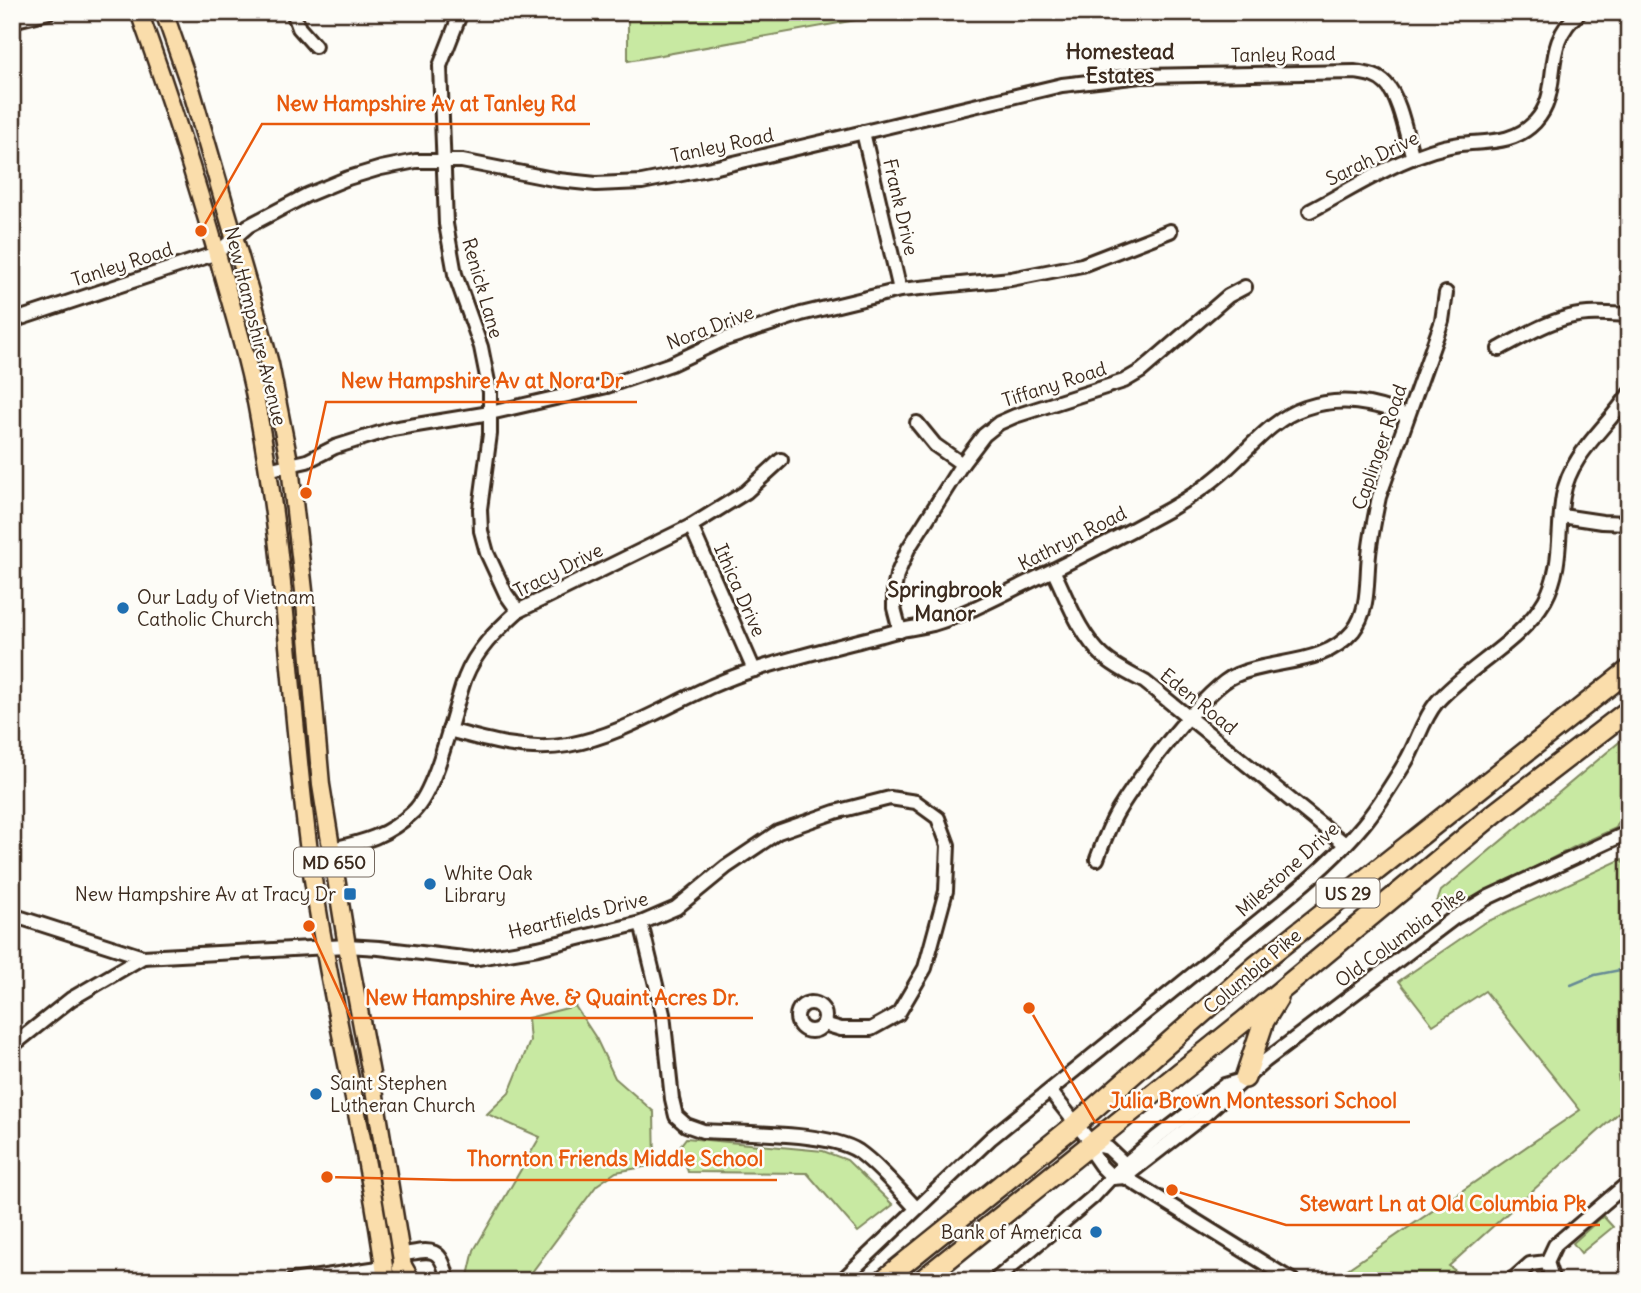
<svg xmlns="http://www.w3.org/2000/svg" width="1641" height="1293" viewBox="0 0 1641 1293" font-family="Delius,sans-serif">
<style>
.green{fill:#c8e9a2;stroke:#828a60;stroke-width:2}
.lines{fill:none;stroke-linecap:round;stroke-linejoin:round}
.stream{stroke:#668a95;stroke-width:2.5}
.minor-casing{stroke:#3b2a1e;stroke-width:18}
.major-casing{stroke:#3b2a1e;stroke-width:21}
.highway-casing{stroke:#3b2a1e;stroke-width:24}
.minor{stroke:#fdfcf7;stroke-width:12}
.major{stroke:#faddab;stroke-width:16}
.highway{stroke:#faddab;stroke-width:19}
.poi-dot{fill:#1f6fb2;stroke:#fdfcf7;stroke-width:2.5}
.labels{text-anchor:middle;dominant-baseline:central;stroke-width:5;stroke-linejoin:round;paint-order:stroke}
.shield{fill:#fdfcf7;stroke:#75695f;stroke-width:2}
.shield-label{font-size:18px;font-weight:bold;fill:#3b2a1e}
.street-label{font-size:19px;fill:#3b2a1e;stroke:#fdfcf7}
.poi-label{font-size:19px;fill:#3b2a1e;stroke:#fdfcf7;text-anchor:start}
.neighbourhood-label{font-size:21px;font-weight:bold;fill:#3b2a1e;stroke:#fdfcf7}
.leader{fill:none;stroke:#e8590c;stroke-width:2.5}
.callout-dot{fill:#e8590c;stroke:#fdfcf7;stroke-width:2.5}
.callout-label{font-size:21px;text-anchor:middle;font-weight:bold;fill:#e8590c;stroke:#fdfcf7;stroke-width:5;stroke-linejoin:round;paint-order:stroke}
</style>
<rect width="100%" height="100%" fill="#fdfcf7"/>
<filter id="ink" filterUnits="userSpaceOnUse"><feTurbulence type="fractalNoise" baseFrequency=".0143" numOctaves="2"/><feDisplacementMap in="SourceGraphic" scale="14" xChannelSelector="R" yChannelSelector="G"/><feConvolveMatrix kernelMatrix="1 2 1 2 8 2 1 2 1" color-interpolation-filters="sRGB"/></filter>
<g filter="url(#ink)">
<g class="green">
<polygon points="628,12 962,12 895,13 628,61"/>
<polygon points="1629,734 1629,800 1616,828 1578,845 1467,902 1444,906 1437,902 1441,891"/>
<polygon points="1622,859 1629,873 1629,1075 1618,1076 1623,1109 1449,1266 1469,1281 1330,1281 1580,1110 1485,991 1433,1025 1399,981 1482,924"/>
<polygon points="575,1006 596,1038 615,1078 654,1112 655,1165 616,1172 597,1185 529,1276 522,1281 470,1281 468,1276 474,1250 540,1137 487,1114 509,1093 530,1041 528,1018"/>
<polygon points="686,1138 823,1151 847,1160 893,1205 858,1232 807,1173 688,1172 680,1146"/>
<polygon points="1603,1216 1613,1227 1581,1253 1573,1243"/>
</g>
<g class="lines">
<polyline class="stream" points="1571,985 1595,975 1620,970 1629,975"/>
<defs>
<g id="minor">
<polyline points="293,12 299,28 315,46"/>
<polyline points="461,12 440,66 446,224 455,274 481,347 490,392 490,434 480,509 481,531 487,553 506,594 518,611"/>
<polyline points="12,21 49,12"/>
<polyline points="863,132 900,290"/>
<path d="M1310,211C1356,187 1409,151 1460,144C1488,141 1514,144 1535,122C1565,90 1538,46 1580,12"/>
<path d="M12,321L217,253L248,226L307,195L348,178L381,168L416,161H462L558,180L596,184L642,182L717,167L1062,85L1141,76L1355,72C1366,74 1378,75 1386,84C1400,97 1407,139 1413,158"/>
<path d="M1499,349C1522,337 1545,323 1569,317C1588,312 1609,314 1629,315"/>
<polyline points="917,423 935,445 962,464"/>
<polyline points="267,470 307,461 335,447 392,429 490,413 607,386 671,364 722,340 801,314 900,290 1011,279 1082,265 1170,231"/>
<polyline points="1562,516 1602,522 1629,523"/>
<polyline points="691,526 754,670"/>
<path d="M1053,570C1067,598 1079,634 1103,656C1115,667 1130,674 1145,682L1345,844"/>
<polyline points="900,631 894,608 894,590 897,575 908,549 962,464 984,435 999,423 1015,416 1124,381 1141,371 1228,296 1245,287"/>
<path d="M449,730C488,741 527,752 568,745C634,733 690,689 754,670C801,655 849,644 897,631C909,628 921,627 933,624C963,615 992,600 1020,586C1071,562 1121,536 1170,509C1189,498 1206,487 1222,473C1248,451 1271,419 1305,408C1341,396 1373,402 1407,416"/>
<path d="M332,849C364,842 388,836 413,812C437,790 453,711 465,678C476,650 496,631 518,611L691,526L746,492L781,460"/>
<path d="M1097,859C1103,843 1109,826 1118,811C1136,781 1206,687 1236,675C1275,658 1323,667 1353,631C1370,609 1366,581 1369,555C1371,535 1375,516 1379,497L1442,321L1446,293"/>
<polyline points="12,915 143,957 347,946 379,948 472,959 538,948 641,923 676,908 726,867 778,832 835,812 890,798 916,802 938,818 948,845 946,891 925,968 898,1014 871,1029 841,1029 824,1024"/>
<path d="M641,923L663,1014L672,1099L676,1116L686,1125L703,1131C740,1133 829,1132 858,1151C879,1166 898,1189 916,1208"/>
<circle cx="811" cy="1017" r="14"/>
<polyline points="12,1046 71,999 143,957"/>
<polyline points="1050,1091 1092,1144 1094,1156 1101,1166 1113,1178 1125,1177 1293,1281"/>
<polyline points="1092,1144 1108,1148 1125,1164"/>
<polyline points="1125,1177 1201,1118 1265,1061 1454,918 1489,897 1629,832"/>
<polyline points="1627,1184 1629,1246"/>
<path d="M400,1255C431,1249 441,1245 448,1281"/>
<polyline points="292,1281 385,1267"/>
<path d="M841,1281L991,1138L1282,902C1311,878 1339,854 1363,825C1379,806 1392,784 1405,763C1417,744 1422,720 1437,702C1470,665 1519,644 1545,600C1563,568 1557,531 1563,496C1570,454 1607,428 1629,394"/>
<polyline points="994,1281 1093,1197 1117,1171 1156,1138 1225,1085 1242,1080"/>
<polyline points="1511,1281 1530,1264 1547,1262"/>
<polyline points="1553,1281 1547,1262 1555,1245 1629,1182"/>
<polyline points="1623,1281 1629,1280"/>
</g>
<g id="major">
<path d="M139,12C171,100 199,189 224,279C237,325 251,371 259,418C286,561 290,707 309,851C328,996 367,1137 386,1281"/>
<polyline points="164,12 192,92 260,326 270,364 290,466 304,591 321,785 347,946 374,1090 405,1279"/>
</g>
<g id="highway">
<polyline points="1245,1078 1264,1021 1278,998"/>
<polyline points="402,1267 410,1281"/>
<polyline points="882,1281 1075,1125 1256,966 1629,670"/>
<polyline points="921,1281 1244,1021 1495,813 1629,710"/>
</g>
</defs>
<use href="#minor" class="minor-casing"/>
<use href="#major" class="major-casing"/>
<use href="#highway" class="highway-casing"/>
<use href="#minor" class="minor"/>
<use href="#major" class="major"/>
<use href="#highway" class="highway"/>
</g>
</g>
<g class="poi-dot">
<circle cx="123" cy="608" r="7"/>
<circle cx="430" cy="884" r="7"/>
<rect x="343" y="887" width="14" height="14" rx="3.5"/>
<circle cx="316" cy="1094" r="7"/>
<circle cx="1096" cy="1232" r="7"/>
</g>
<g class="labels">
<g class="shield">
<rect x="294" y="847.5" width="80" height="29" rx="5"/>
<rect x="1316.5" y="878.5" width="63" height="29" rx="5"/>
</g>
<g class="shield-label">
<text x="334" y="862">MD 650</text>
<text x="1348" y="893">US 29</text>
</g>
<g class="street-label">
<text transform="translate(1283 54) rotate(-1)">Tanley Road</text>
<text transform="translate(722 145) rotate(-12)">Tanley Road</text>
<text transform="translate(1372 158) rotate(-26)">Sarah Drive</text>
<text transform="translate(901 207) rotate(77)">Frank Drive</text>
<text transform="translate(122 264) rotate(-18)">Tanley Road</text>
<text transform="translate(483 288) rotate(74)">Renick Lane</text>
<text transform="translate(256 326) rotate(76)">New Hampshire Avenue</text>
<text transform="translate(710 327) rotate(-21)">Nora Drive</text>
<text transform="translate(1054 384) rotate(-18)">Tiffany Road</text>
<text transform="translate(1379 447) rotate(-71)">Caplinger Road</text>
<text transform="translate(1072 538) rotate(-27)">Kathryn Road</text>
<text transform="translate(558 570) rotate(-27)">Tracy Drive</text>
<text transform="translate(740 590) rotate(66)">Ithica Drive</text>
<text transform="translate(1199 701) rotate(39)">Eden Road</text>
<text transform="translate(1287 869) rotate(-42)">Milestone Drive</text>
<text transform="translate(578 915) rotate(-14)">Heartfields Drive</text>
<text transform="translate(1400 937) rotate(-36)">Old Columbia Pike</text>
<text transform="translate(1252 971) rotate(-40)">Columbia Pike</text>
</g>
<g class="poi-label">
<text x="137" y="597">Our Lady of Vietnam<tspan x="137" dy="22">Catholic Church</tspan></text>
<text x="444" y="873">White Oak<tspan x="444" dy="22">Library</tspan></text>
<text x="336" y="894" text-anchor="end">New Hampshire Av at Tracy Dr</text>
<text x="330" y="1083">Saint Stephen<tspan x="330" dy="22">Lutheran Church</tspan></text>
<text x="1082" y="1232" text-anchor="end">Bank of America</text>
</g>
<g class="neighbourhood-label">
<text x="1120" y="51">Homestead<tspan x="1120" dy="24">Estates</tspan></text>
<text x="945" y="589">Springbrook<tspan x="945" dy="24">Manor</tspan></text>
</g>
</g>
<path class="leader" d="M201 231L262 124H590M306 493L326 402H637M309 926L351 1018H753M1029 1008L1095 1122H1410M327 1177L453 1180H777M1172 1190L1286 1225H1600"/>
<g class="callout-dot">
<circle cx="201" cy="231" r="7"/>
<circle cx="306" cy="493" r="7"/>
<circle cx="309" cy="926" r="7"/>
<circle cx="1029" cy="1008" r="7"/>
<circle cx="327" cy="1177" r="7"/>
<circle cx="1172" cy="1190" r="7"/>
</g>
<g class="callout-label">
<text x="426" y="111">New Hampshire Av at Tanley Rd</text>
<text x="482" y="388">New Hampshire Av at Nora Dr</text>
<text x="552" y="1005">New Hampshire Ave. &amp; Quaint Acres Dr.</text>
<text x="1253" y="1108">Julia Brown Montessori School</text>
<text x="615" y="1166">Thornton Friends Middle School</text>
<text x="1443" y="1211">Stewart Ln at Old Columbia Pk</text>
</g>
<rect width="1641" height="1293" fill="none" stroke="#fdfcf7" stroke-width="42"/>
<rect x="21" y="21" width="1599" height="1251" fill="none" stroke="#3b2a1e" stroke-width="2.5" filter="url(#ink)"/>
</svg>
